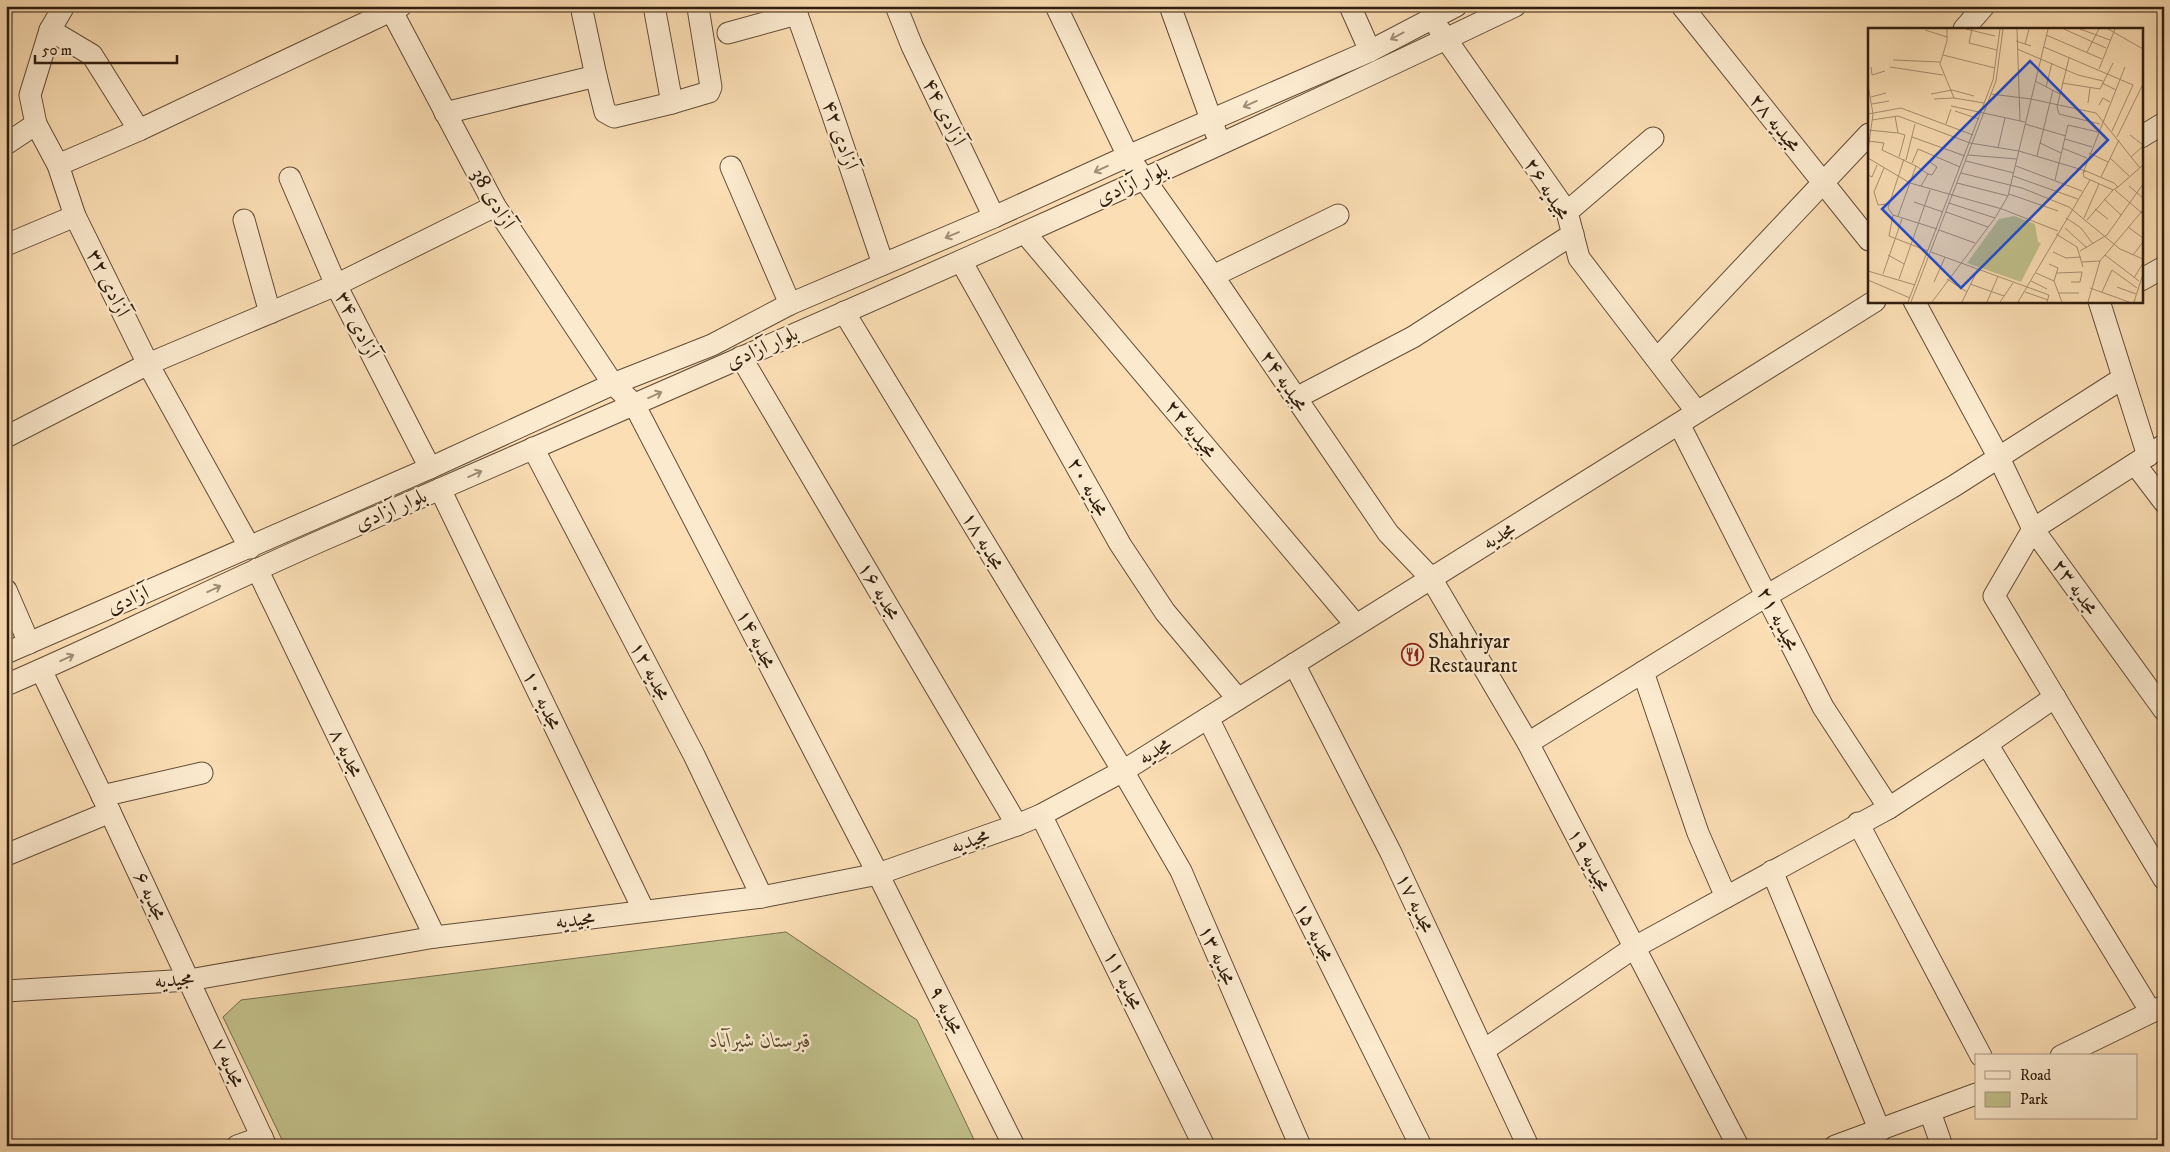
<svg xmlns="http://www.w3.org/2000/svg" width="2170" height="1152" viewBox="0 0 2170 1152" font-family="'IM FELL DW Pica',Amiri,serif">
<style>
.green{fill:#c1c08b;stroke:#786e4c}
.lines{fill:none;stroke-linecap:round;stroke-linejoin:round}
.minor-casing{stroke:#624d37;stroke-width:23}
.minor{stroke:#fceace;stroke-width:21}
.oneway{stroke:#a08e77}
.labels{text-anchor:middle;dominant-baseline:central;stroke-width:4.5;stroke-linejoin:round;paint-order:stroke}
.street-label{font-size:21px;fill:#2f1d0d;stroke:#fceace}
.poi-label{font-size:21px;fill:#2f1d0d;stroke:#fceace;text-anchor:start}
.park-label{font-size:21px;font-style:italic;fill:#5b4e33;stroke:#fceace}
.inset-road{fill:none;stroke:#a99171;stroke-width:1}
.view{fill:#1d4ed8;fill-opacity:0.15;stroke:#1d4ed8;stroke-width:2.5}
.inset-edge{fill:none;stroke:#2f1d0d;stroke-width:2.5}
</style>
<rect width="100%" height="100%" fill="#fbdeb4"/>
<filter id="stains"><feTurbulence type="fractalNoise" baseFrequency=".004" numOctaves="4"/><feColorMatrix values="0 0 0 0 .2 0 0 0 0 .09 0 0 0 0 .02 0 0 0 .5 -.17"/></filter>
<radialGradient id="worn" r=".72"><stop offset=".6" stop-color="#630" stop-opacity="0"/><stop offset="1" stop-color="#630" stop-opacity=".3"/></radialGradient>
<polygon class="green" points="786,932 917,1020 977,1146 285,1146 223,1017 241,1000"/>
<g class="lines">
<defs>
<g id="minor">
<polyline points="64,6 50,30 30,95 36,124 58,165 75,216 148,364 250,548"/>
<polyline points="389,6 495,206 613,384 634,404 878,874 1014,1146"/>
<polyline points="654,6 672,103"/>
<polyline points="794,6 831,110 883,264"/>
<polyline points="896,6 912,46 994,217"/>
<polyline points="1056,6 1128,156 1213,276 1388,533 1431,578 1528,743 1738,1146"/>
<polyline points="1170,6 1216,133"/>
<polyline points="1350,6 1370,51"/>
<polyline points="1682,6 1869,240"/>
<polyline points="1439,29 1567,212 1579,258 1697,412"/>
<polyline points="1964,29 1984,6"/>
<polyline points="50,30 92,55 139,130"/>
<polyline points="728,33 797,14"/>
<polyline points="596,76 605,112 614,117 672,103 709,92 711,87 698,8"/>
<polyline points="445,113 596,76 581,6"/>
<polyline points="2141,137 2164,123"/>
<polyline points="6,144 36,124"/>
<polyline points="58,165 139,130 401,6"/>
<polyline points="731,167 790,304"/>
<polyline points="290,178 336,285 430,468"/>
<polyline points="1567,212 1653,138"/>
<polyline points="244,220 270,313"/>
<polyline points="1025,233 1356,625"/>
<polyline points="6,245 75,216"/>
<polyline points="961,261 1120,544 1165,612 1238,699"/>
<polyline points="1213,276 1338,215"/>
<polyline points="2141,280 2164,267"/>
<polyline points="1914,301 1999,458 2033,529 2164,710"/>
<polyline points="2099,301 2148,456"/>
<polyline points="844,312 1123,771 1181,871 1300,1146"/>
<polyline points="741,357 1017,825"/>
<polyline points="1657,359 1869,134"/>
<polyline points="1296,398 1413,337 1573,234"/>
<polyline points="1679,424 1823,707 1889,808"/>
<polyline points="6,437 148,364 336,285 495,206"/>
<polyline points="2164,445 2033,529 1994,596 2164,879"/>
<polyline points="533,448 694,755 762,897"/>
<polyline points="2135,464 2164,502"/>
<polyline points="440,489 644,911"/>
<polyline points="257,569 435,937"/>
<polyline points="6,590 29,643"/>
<polyline points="6,653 430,468 613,384 712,345 790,304 994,217 1128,156 1370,51 1456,6"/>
<polyline points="1294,664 1391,853 1528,1146"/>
<polyline points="41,670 110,812 266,1146"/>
<polyline points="1643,672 1698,833 1726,897"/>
<path d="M6,685C118,637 227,581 339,533C733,361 1128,192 1515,6"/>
<polyline points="1208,718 1421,1146"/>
<polyline points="1528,743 1766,596 1954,486 2123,378"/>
<polyline points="1987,744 2055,697"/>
<polyline points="102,796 202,773"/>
<polyline points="1041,815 1204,1146"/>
<polyline points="1858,823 1981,1056"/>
<polyline points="6,855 110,812"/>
<polyline points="1772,871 1880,1131"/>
<polyline points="6,991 189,980 435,937 762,897 878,874 1017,825 1041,815 1123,771 1875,301"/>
<polyline points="1484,1050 1635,947 1889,808 1987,744 2151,1012"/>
<polyline points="2061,1056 2164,1006"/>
<polyline points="1930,1112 1942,1146"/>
<polyline points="237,1146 262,1137"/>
<polyline points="1835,1146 1976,1094"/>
</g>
</defs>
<use href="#minor" class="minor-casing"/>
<use href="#minor" class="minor"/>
</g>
<defs><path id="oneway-shaft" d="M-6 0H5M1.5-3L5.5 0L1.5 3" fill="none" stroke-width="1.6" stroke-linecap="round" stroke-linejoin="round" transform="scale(1.25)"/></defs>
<g class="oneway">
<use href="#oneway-shaft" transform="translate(1397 36) rotate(152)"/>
<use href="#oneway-shaft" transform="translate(1250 104) rotate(156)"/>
<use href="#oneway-shaft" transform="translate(1101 169) rotate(155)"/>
<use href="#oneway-shaft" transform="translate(952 235) rotate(157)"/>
<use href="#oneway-shaft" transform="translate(655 395) rotate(-24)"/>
<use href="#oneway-shaft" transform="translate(475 474) rotate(-24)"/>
<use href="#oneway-shaft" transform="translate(214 589) rotate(-25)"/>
<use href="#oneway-shaft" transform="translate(67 658) rotate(-25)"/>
</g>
<defs>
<symbol id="restaurant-ring" viewBox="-11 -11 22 22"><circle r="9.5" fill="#fceace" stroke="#8f2418" stroke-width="1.5"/><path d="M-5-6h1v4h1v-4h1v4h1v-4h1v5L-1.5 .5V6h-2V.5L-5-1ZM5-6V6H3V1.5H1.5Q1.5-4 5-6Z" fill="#8f2418"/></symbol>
</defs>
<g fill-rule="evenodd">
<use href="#restaurant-ring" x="1400" y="642" width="25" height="25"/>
</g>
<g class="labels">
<g class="street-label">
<text transform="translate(944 112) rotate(64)">آزادی ۴۴</text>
<text transform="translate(1775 123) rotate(51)">مجیدیه ۲۸</text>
<text transform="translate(840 135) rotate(71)">آزادی ۴۲</text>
<text transform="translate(1132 184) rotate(-24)">بلوار آزادی</text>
<text transform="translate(1547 189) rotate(58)">مجیدیه ۲۶</text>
<text transform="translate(493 199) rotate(60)">آزادی 38</text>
<text transform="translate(108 283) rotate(64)">آزادی ۳۲</text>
<text transform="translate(357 325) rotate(63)">آزادی ۳۴</text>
<text transform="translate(762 348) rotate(-24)">بلوار آزادی</text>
<text transform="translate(1284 381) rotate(56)">مجیدیه ۲۴</text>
<text transform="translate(1191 429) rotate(50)">مجیدیه ۲۲</text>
<text transform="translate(1088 487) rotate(61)">مجدیه ۲۰</text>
<text transform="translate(391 510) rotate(-23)">بلوار آزادی</text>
<text transform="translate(1499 536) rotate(-32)">مجدیه</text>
<text transform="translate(983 541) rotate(59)">مجدیه ۱۸</text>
<text transform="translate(2075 587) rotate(54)">مجدیه ۲۳</text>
<text transform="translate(879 591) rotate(59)">مجدیه ۱۶</text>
<text transform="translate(128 600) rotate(-23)">آزادی</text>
<text transform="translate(1778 619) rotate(63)">مجیدیه ۲۱</text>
<text transform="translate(756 639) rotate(63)">مجدیه ۱۴</text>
<text transform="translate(650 671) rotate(62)">مجدیه ۱۲</text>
<text transform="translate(542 700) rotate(64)">مجدیه ۱۰</text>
<text transform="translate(1155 751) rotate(-32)">مجدیه</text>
<text transform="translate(346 753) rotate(64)">مجدیه ۸</text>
<text transform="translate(970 841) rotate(-20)">مجیدیه</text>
<text transform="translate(1589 860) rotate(62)">مجیدیه ۱۹</text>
<text transform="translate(150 896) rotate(65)">مجدیه ۶</text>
<text transform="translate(1415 903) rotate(65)">مجدیه ۱۷</text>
<text transform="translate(575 920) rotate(-7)">مجیدیه</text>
<text transform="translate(1314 932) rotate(63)">مجدیه ۱۵</text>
<text transform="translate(1217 955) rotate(66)">مجدیه ۱۳</text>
<text transform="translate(174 980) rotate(-5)">مجیدیه</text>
<text transform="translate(1123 980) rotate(64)">مجدیه ۱۱</text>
<text transform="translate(946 1010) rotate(63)">مجدیه ۹</text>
<text transform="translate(228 1063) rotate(65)">مجدیه ۷</text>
</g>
<g class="poi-label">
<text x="1428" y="642">Shahriyar<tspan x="1428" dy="24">Restaurant</tspan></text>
</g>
<g class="park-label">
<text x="760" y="1041">قبرستان شیرآباد</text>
</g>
</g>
<g transform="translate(1868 28)">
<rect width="275" height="275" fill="#fbdeb4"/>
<path d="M146,188L167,196L170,214L173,215L153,254L99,235L131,191Z" fill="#c1c08b"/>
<path class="inset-road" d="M79,1V13L72,36L86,70M98,1L127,8M104,1L101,15L129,22M149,1L152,93M196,1L238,20M212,1L242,12M240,1L275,21M57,2L79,9M178,7L234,31M148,13L163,18M157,16L161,1M176,19L265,57L244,103M149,21L210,47L235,53M219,24L231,1M75,27L127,40M201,30L189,79L191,86L232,96M25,32L72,34M3,39L4,47L17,43M22,39L75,47M231,41L247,1M167,53L192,66M194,55L232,61L245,35M234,55L248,62M0,57L5,86L0,122M178,59L184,35M63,66L84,62L106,68M123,66L163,71L228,85L272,140M3,69L18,65M66,71L86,70L116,75M220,75L222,60M4,76L21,73M231,77L235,70L242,74M83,78L157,94M87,83L111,91M0,86L33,80L105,107M27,88L30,105L37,107L31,129M4,92L30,88L102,115L151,123L218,143M78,96L83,81M157,96L198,108M0,102L30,105M262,107L275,117M44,109L97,128M249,109L275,56M197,111L224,119M0,113L16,115L14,122L48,138L30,188M172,115L193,125M130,120L137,90M194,120L219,130M221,125L240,134M100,127L149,131M169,128L185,62M263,129L275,118M0,130L42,155L134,181L190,203M242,130L261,148M36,131L20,180L25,187L69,201M38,132L47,96M98,133L146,145M44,135L50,121L92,139M48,138L60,146L53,158M148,138L214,163M16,140L6,164L10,177L19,176M218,143L246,155L250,159L245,162L216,149L215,145ZM93,145L154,160L201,179L252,221L275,231M215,145L257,39M60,146L64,147L69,139L62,134M0,147L4,149L9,137M145,148L210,171M233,149L251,112M187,152L200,97L230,104M89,155L140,168M261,158L275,170M250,159L275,137M247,162L275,186M141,166L190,183M236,171L253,187M46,174L75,184M81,175L127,190M227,181L240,191M78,184L120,199M25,187L21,208L60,223M198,190L213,200L225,216M216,190L231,156M219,192L245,162M260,199L275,210M197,200L219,220M71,202L107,215M188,206L209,219L215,239M212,223L239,207L275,156M63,224L181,267L179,274M185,224L198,230L213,229M20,227L36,236M237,227L271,253M265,227L275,214M214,234L232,233M181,236L190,240L186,253L194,274M0,243L47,257M168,245L186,253M189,245L214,244L212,254H203M15,246L34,191M266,250L275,235M31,251L62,162M79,251L99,264M0,252L42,270M163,253L179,261M66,254L77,229M102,256L136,268M249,259L268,266M222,260L261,274M157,264L180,272M234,264L244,242L269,260M191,265H211M40,274L125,52L132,1M43,274L128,53L135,1M64,274L127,190L140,168L180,1M94,274L110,241M119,274L130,248M132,274L145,255M150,274L222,152M220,274L232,233L275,182M266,274L275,246"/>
<path class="view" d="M162,33L240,112L93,260L14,181Z"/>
<rect width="275" height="275" class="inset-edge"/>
</g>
<rect width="2170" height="1152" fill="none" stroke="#fbdeb4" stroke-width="25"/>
<rect x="8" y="8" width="2155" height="1137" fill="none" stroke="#2f1d0d" stroke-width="2.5"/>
<rect x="12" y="12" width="2145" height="1127" fill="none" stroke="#2f1d0d"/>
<rect x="1975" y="1054" width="162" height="65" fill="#fceace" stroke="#aa9881"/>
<rect x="1985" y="1071" width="25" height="8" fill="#fceace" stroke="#aa9881"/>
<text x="2020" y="1080" font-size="15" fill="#2f1d0d">Road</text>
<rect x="1985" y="1092" width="25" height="15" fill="#c1c08b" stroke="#aa9881"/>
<text x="2020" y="1104" font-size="15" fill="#2f1d0d">Park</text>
<path d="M35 55v8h142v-8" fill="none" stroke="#2f1d0d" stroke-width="2.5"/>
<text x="42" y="55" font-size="15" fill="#2f1d0d" stroke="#fceace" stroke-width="4" paint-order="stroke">50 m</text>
<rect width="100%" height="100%" filter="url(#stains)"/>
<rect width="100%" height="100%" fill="url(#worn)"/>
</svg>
